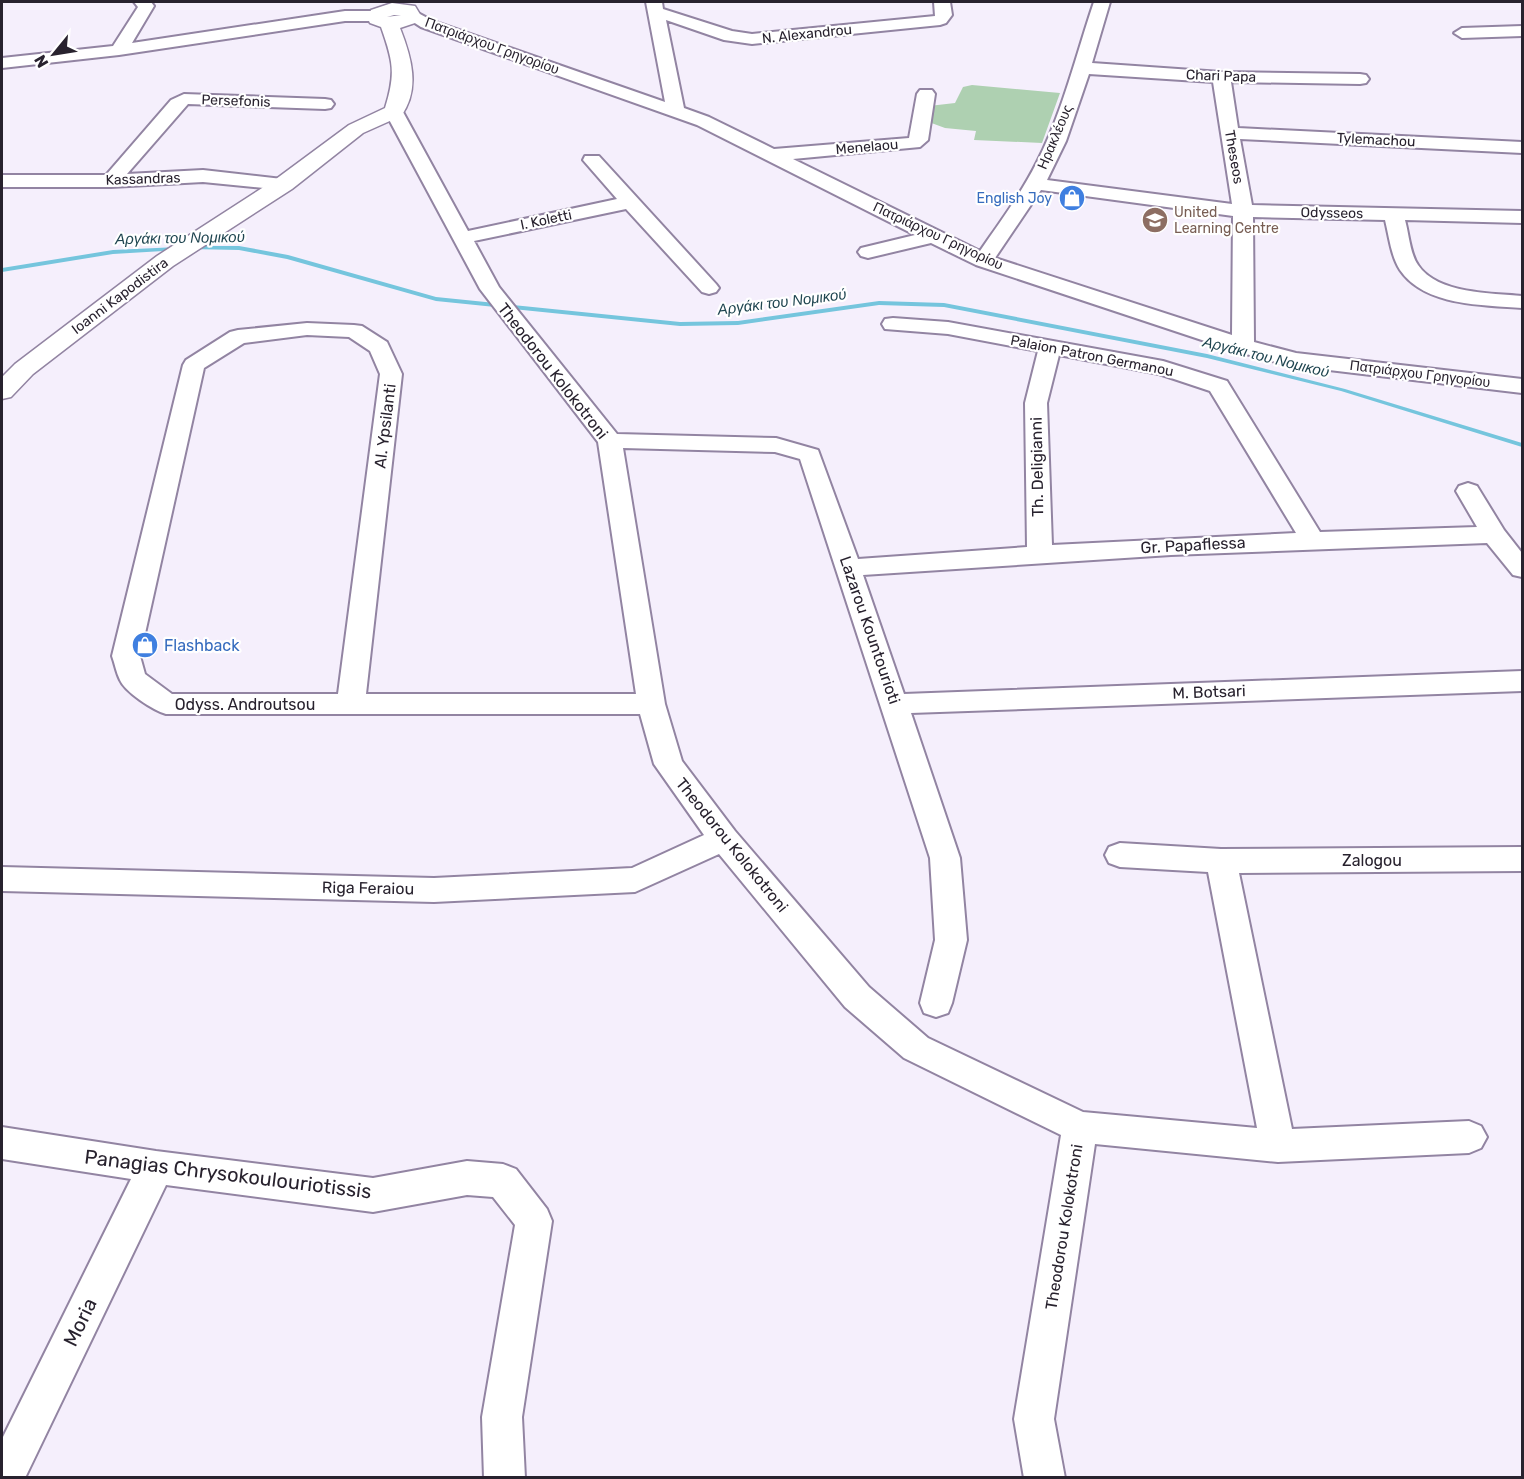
<svg xmlns="http://www.w3.org/2000/svg" width="1524" height="1479" viewBox="0 0 1524 1479" font-family="Rubik,sans-serif">
<style>
.green{fill:#aed0b1}
.lines{fill:none;stroke-linecap:round;stroke-linejoin:round}
.stream{fill:#75c5dd;fill-rule:evenodd}
.minor-casing{stroke:#9284a2;stroke-width:4}
.tertiary-casing{stroke:#9284a2;stroke-width:3}
.minor{fill:#fff;fill-rule:evenodd}
.tertiary{fill:#fff;fill-rule:evenodd}
.labels{text-anchor:middle;dominant-baseline:central;stroke-width:4.5;stroke-linejoin:round;paint-order:stroke}
.far-street-label{font-size:14px;fill:#28222e;stroke:#fff}
.far-shop-label{font-size:14px;fill:#366cbe;stroke:#fff;text-anchor:end}
.far-education-label{font-size:14px;fill:#785e54;stroke:#fff;text-anchor:start}
.far-water-label{font-size:15px;font-style:italic;fill:#1f4550;stroke:#fff}
.street-label{font-size:16px;fill:#28222e;stroke:#fff}
.shop-label{font-size:16px;fill:#366cbe;stroke:#fff;text-anchor:start}
.near-street-label{font-size:20px;fill:#28222e;stroke:#fff}
</style>
<rect width="100%" height="100%" fill="#f5effc"/>
<polygon class="green" points="972,85 1060,93 1042,143 974,140 976,131 945,128 926,121 929,106 955,103 963,87"/>
<g class="lines">
<g class="stream">
<polygon points="191,246 239,246 288,255 436,297 680,322 738,321 879,301 944,303 1207,354 1345,389 1522,443 1522,447 1341,391 1207,358 944,307 879,305 738,325 680,326 436,301 287,259 239,250 189,249 188,248"/>
<polygon points="178,247 180,248 180,250 113,254 2,272 2,268 113,250"/>
</g>
<defs>
<g id="minor">
<polygon points="134,2 151,2 154,6 132,43 345,11 377,11 385,16 377,21 345,21 119,55 2,68 2,58 113,46 138,7"/>
<path d="M646,2H662L663,9L732,31L752,34L935,16L934,2H950L952,15L946,23L940,25L752,44L724,40L666,20L684,108L709,117L774,149L909,138L917,94L920,90H932L935,94L928,140L920,147L793,159L980,251C1000,222 1021,194 1037,162C1063,111 1076,55 1094,2H1110L1092,63L1221,72L1360,74L1366,75L1369,79L1366,83L1360,84L1231,82L1238,128L1522,142V153L1240,139L1252,205L1522,211V223L1405,220C1409,234 1410,254 1418,265C1437,294 1492,293 1522,296V308C1483,305 1424,306 1400,270C1391,256 1389,236 1385,220L1253,217L1254,342L1296,353L1522,379V393L1287,365L1235,351L976,265L931,243L868,258L861,256L858,252L861,248L915,235L697,125L421,27L404,16L406,13H418L433,21L665,102ZM1089,74L1213,82L1232,204L1047,180L1066,141ZM1041,190L1233,216L1232,335L995,258Z"/>
<polygon points="1522,26 1522,36 1462,38 1454,33 1462,28"/>
<polygon points="184,94 325,99 331,100 334,104 331,108 325,109 188,104 127,174 203,170 291,180 294,184 291,188 284,190 203,182 111,187 2,187 2,175 106,175 171,100"/>
<path d="M394,107L400,108L403,112L468,231L617,199L583,160L585,156H599L716,284L719,288L716,292L709,294L702,292L626,209L474,241L499,287L617,434L776,438L818,450L858,559L1027,547L1025,403L1038,351L948,334L885,329L882,324L885,319L893,318L948,322L1163,361L1227,381L1320,532L1477,527L1456,491L1459,486L1468,483L1477,486L1504,530L1522,553V577L1513,575L1487,543L1171,555L863,575L904,694L1522,671V691L911,713L960,858L967,940L952,1003L948,1013L936,1017L924,1013L920,1003L935,940L930,858L800,459L775,452L623,448L665,704L682,761L735,831L869,987L928,1038L1083,1112L1257,1128L1208,872L1120,867L1109,863L1105,855L1109,847L1120,843L1221,849L1522,847V871L1239,873L1292,1129L1469,1121L1481,1126L1487,1137L1481,1148L1469,1153L1278,1162L1095,1144L1054,1419L1065,1478H1024L1014,1419L1061,1135L904,1058L845,1007L719,854L635,892L434,902L2,891V867L434,878L632,868L704,835L654,764L640,714H166C153,710 125,692 120,680C116,672 115,664 112,656L183,365L186,360L230,332L238,330L307,323L354,325L362,326L387,342L402,374L366,694H636L598,442L480,289L385,112L388,108ZM307,335L349,337L370,351L380,374L338,694H172L145,674L140,656L204,368L244,343ZM1059,355L1159,374L1210,391L1296,533L1052,545L1047,403Z"/>
<polygon points="2,1127 156,1151 373,1178 467,1161 503,1164 516,1169 547,1209 552,1221 522,1417 525,1478 484,1478 482,1417 515,1225 493,1197 467,1195 373,1212 166,1185 25,1478 2,1478 2,1439 131,1179 2,1159"/>
</g>
<path id="tertiary" d="M392,3L415,6L421,16L415,23L400,28C411,56 421,89 401,116L363,133L292,189L173,266L33,374L11,397L2,399V377L15,364L157,256L276,179L349,125L385,108C396,73 393,61 381,27L370,23L368,19L371,10ZM394,15H401L387,17Z"/>
</defs>
<use href="#minor" class="minor-casing"/>
<use href="#tertiary" class="tertiary-casing"/>
<use href="#minor" class="minor"/>
<use href="#tertiary" class="tertiary"/>
</g>
<defs>
<symbol id="shop-disc" viewBox="-11 -11 22 22"><circle r="9.5" fill="#3f7fe0" stroke="#fff"/><path d="M-5-2.5h2.3a2.7 3.5 0 0 1 5.4 0H5L5.5 6h-11ZM-1.5-2.5h3a1.5 2.3 0 0 0-3 0Z" fill="#fff"/></symbol>
<symbol id="school-disc" viewBox="-11 -11 22 22"><circle r="9.5" fill="#8d6e63" stroke="#fff"/><path d="M0-5L7-2L0 1L-7-2ZM-4 1L0 2.5L4 1V4Q0 6-4 4Z" fill="#fff"/></symbol>
</defs>
<g fill-rule="evenodd">
<use href="#shop-disc" x="1057" y="183" width="30" height="30"/>
<use href="#school-disc" x="1140" y="205" width="30" height="30"/>
<use href="#shop-disc" x="130" y="630" width="30" height="30"/>
</g>
<g class="labels">
<g class="far-street-label">
<text transform="translate(807 34) rotate(-6)">N. Alexandrou</text>
<text transform="translate(492 46) rotate(20)">Πατριάρχου Γρηγορίου</text>
<text transform="translate(1221 76) rotate(2)">Chari Papa</text>
<text transform="translate(236 101) rotate(2)">Persefonis</text>
<text transform="translate(1055 137) rotate(-67)">Ηρακλέους</text>
<text transform="translate(1376 140) rotate(3)">Tylemachou</text>
<text transform="translate(867 147) rotate(-5)">Menelaou</text>
<text transform="translate(1234 157) rotate(80)">Theseos</text>
<text transform="translate(143 179) rotate(-2)">Kassandras</text>
<text transform="translate(1332 213) rotate(1)">Odysseos</text>
<text transform="translate(546 220) rotate(-12)">I. Koletti</text>
<text transform="translate(938 236) rotate(25)">Πατριάρχου Γρηγορίου</text>
<text transform="translate(120 296) rotate(-37)">Ioanni Kapodistira</text>
<text transform="translate(1092 356) rotate(11)">Palaion Patron Germanou</text>
<text transform="translate(1420 374) rotate(7)">Πατριάρχου Γρηγορίου</text>
</g>
<g class="far-shop-label">
<text x="1052" y="198">English Joy</text>
</g>
<g class="far-education-label">
<text x="1174" y="212">United<tspan x="1174" dy="16">Learning Centre</tspan></text>
</g>
<g class="far-water-label">
<text transform="translate(180 238) rotate(-1)">Αργάκι του Νομικού</text>
<text transform="translate(782 302) rotate(-7)">Αργάκι του Νομικού</text>
<text transform="translate(1266 357) rotate(14)">Αργάκι του Νομικού</text>
</g>
<g class="street-label">
<text transform="translate(553 371) rotate(52)">Theodorou Kolokotroni</text>
<text transform="translate(385 426) rotate(-83)">Al. Ypsilanti</text>
<text transform="translate(1037 467) rotate(-91)">Th. Deligianni</text>
<text transform="translate(1193 545) rotate(-3)">Gr. Papaflessa</text>
<text transform="translate(870 630) rotate(71)">Lazarou Kountourioti</text>
<text transform="translate(1209 692) rotate(-2)">M. Botsari</text>
<text x="245" y="704">Odyss. Androutsou</text>
<text transform="translate(732 845) rotate(51)">Theodorou Kolokotroni</text>
<text x="1372" y="860">Zalogou</text>
<text transform="translate(368 888) rotate(1)">Riga Feraiou</text>
<text transform="translate(1064 1227) rotate(-81)">Theodorou Kolokotroni</text>
</g>
<g class="shop-label">
<text x="164" y="645">Flashback</text>
</g>
<g class="near-street-label">
<text transform="translate(228 1174) rotate(7)">Panagias Chrysokoulouriotissis</text>
<text transform="translate(80 1322) rotate(-64)">Moria</text>
</g>
</g>
<rect width="1524" height="1479" fill="none" stroke="#28222e" stroke-width="6"/>
<g transform="translate(54 54) rotate(240)" stroke="#ffffff" stroke-width="4.5" paint-order="stroke">
<path d="M0-4.5L10 22L0 15L-10 22Z" fill="#28222e"/>
<text y="-9" font-size="16" font-weight="bold" text-anchor="middle" fill="#28222e">N</text>
</g>
</svg>
